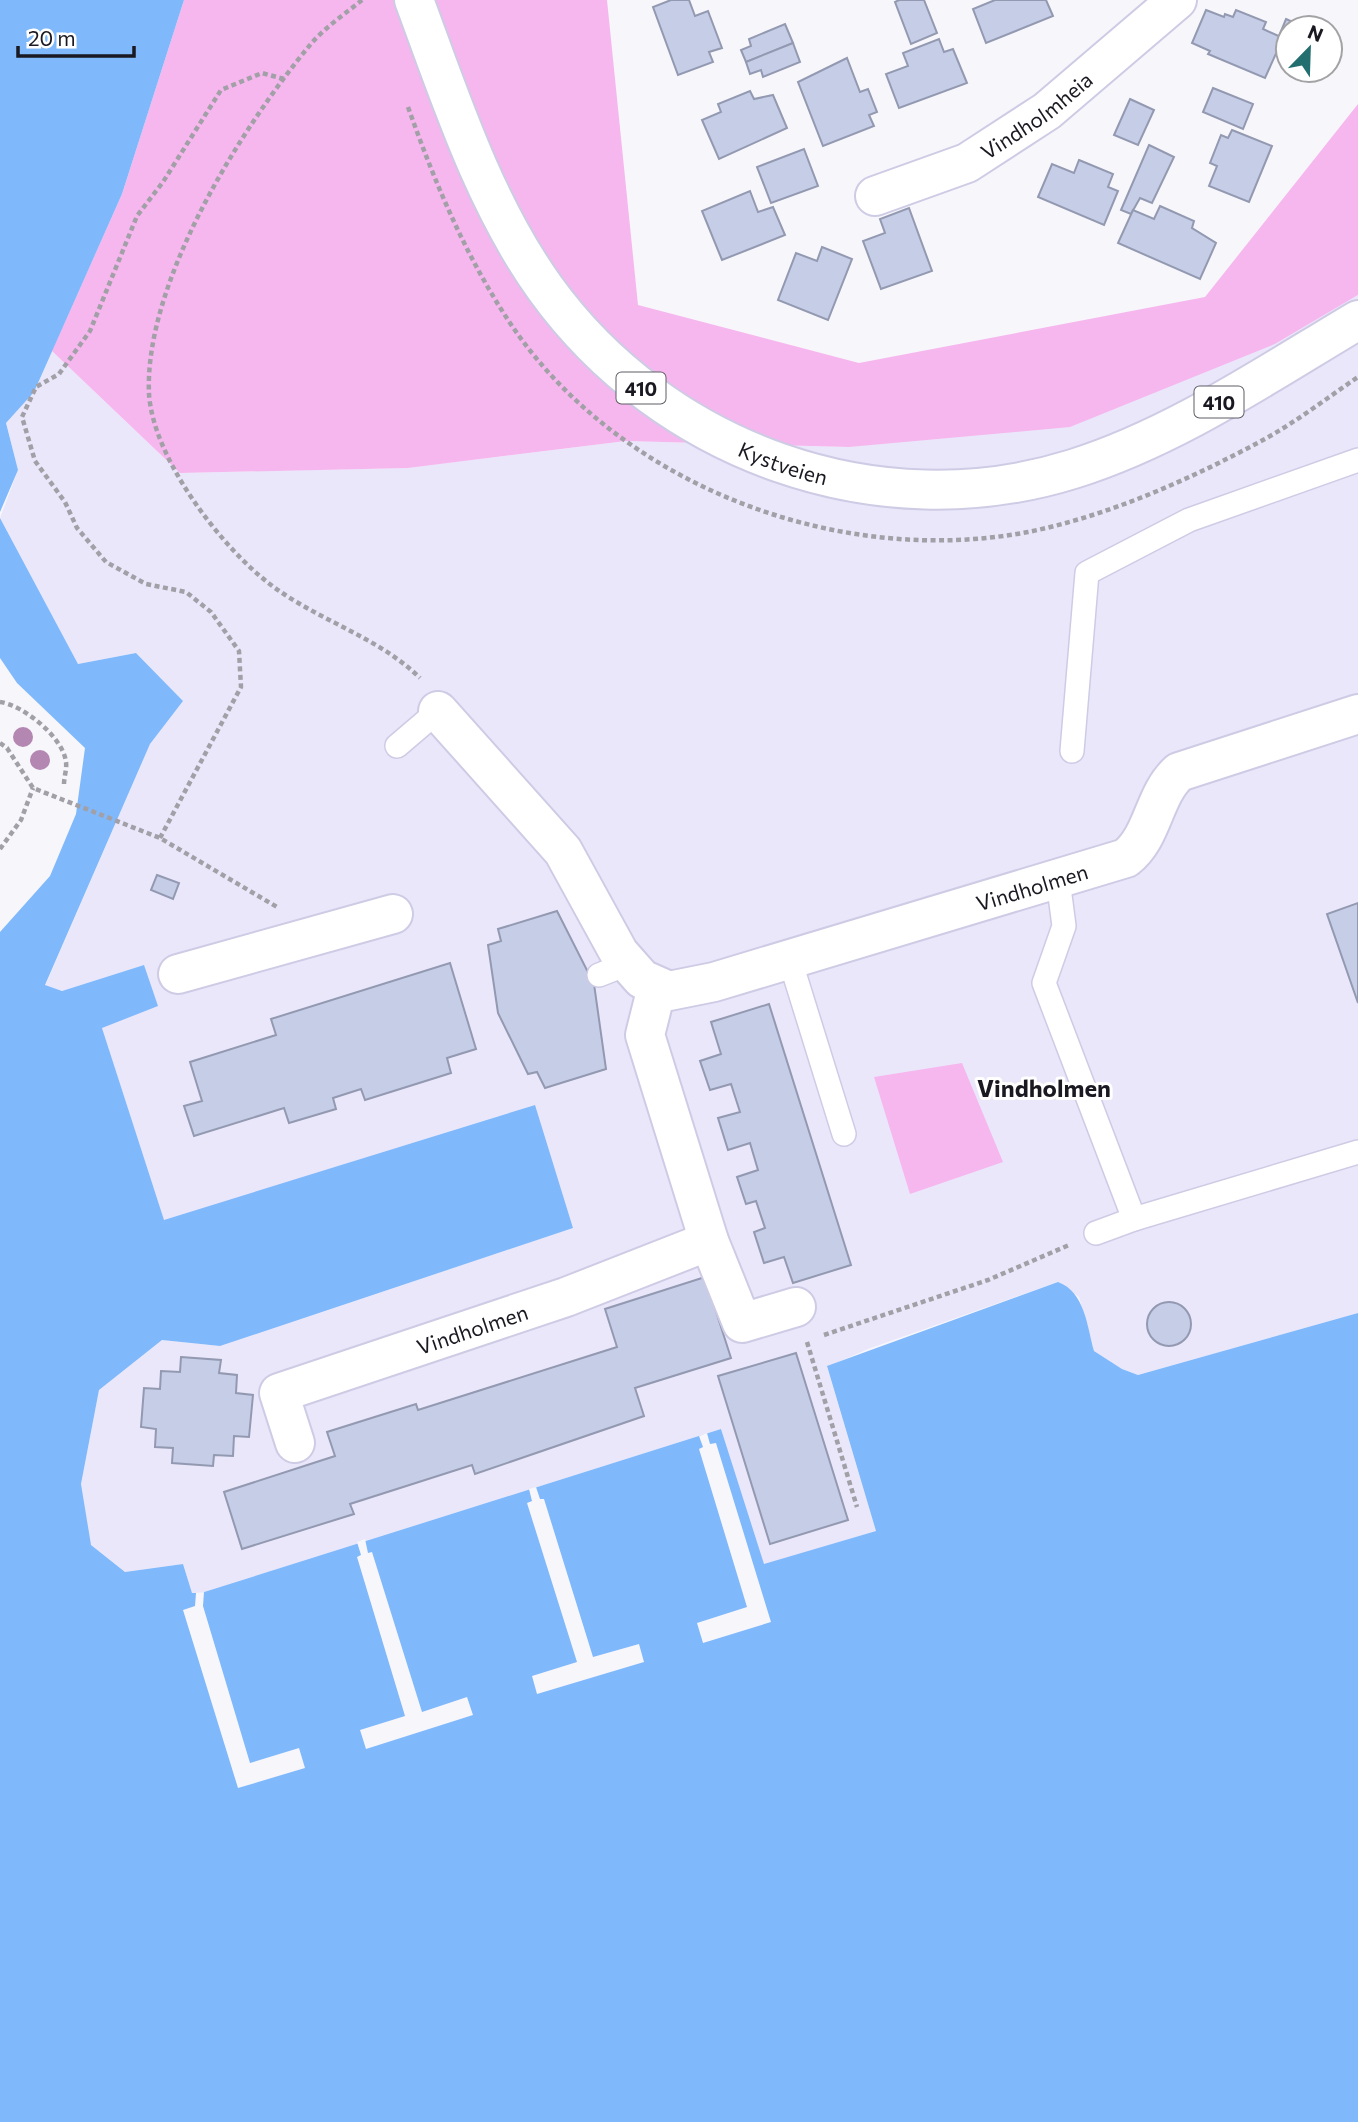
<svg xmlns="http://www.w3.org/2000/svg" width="1358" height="2122" viewBox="0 0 1358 2122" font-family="Commissioner,sans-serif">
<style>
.built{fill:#eae7fb}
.green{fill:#f6b7ee}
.water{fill:#7fb8fb}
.pier{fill:#f7f6fb}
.building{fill:#c6cee7;stroke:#9299b1;stroke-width:2}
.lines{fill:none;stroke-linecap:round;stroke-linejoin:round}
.service-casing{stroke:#cecbe5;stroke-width:26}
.minor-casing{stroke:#cecbe5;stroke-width:42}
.primary-casing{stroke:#cecbe5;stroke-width:42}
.path{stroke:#a2a0a7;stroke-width:4.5;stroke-dasharray:5 3.5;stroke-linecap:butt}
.service{stroke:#fff;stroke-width:23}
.minor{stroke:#fff;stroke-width:38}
.primary{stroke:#fff;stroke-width:38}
.tree{fill:#b387b1}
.labels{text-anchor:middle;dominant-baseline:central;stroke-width:6;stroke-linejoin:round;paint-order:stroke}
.shield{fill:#fff;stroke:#5f5d64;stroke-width:2}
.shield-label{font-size:19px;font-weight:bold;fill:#1a1821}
.street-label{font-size:21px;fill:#1a1821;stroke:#fff}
.quarter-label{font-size:24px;font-weight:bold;fill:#1a1821;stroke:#fff}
</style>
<rect width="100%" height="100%" fill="#f7f6fb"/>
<polygon class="built" points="1358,295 1358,1313 1138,1375 1122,1369 1094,1351 1079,1297 1058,1282 868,1349 827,1367 876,1531 763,1565 721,1429 201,1593 192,1593 183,1564 125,1572 90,1544 81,1484 99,1390 162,1340 220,1346 573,1228 534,1105 164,1221 102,1028 144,965 62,991 45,986 150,744 183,701 136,653 78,664 0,518 18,470 6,423 34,392 52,351 180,473 407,468 626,441 849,447 1275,344"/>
<g class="green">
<polygon points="184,0 607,0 638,305 859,363 1205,297 1358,104 1358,295 1275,344 1070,427 849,447 626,441 408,468 180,473 52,351 122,194"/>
<polygon points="962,1063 1003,1162 910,1194 874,1077"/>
</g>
<g class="water">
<polygon points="0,0 184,0 122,194 34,392 6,423 18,470 0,512"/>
<path d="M0,518L78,664L136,653L183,701L150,744L45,985L62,991L144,965L158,1006L102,1028L164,1220L535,1105L573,1228L220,1346L162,1340L99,1390L81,1484L91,1545L125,1572L183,1564L192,1593H201L721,1429L764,1564L876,1531L827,1366L1058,1282C1085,1292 1087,1326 1094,1351L1122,1369L1138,1375L1358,1313V2122H0V932L50,876L76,814L85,748L17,683L0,658Z"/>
</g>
<g class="pier">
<polygon points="707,1433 710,1444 716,1443 771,1622 703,1643 697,1623 747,1607 699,1449 703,1447 699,1436"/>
<polygon points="536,1487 540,1499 544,1499 593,1657 639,1644 644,1662 537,1694 532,1676 577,1662 527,1503 532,1501 529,1489"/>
<polygon points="365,1539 368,1553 372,1552 422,1712 467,1697 473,1715 366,1749 360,1730 405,1716 357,1557 361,1555 357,1542"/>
<polygon points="204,1592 203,1606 250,1763 299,1748 305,1768 238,1788 183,1610 195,1606 196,1593"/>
</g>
<g class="building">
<polygon points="671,0 689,0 695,16 708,11 722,48 709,52 713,62 678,75 653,7"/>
<polygon points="899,0 924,0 937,33 911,44 895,2"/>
<polygon points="995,0 1046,0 1053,16 986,43 973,9"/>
<polygon points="1206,10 1224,17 1225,14 1233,17 1236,10 1266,22 1263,29 1283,38 1265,78 1208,54 1210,51 1192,43"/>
<polygon points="1286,19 1306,28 1288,28 1288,45 1281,42 1283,38 1279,36"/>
<polygon points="785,24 793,43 746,62 741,50 751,46 749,39"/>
<polygon points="939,39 944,52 953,49 967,83 899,108 886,74 908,66 903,53"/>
<polygon points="793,43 800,62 763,77 761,70 750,74 746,62"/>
<polygon points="847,58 860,92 868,89 877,112 869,115 874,126 823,146 798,82"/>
<polygon points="1213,88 1253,104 1243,129 1203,112"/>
<polygon points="750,91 754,99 773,95 787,128 719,159 702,120 721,112 718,104"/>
<polygon points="1130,99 1154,110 1138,145 1114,135"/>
<polygon points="1232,130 1272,146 1249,202 1209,186 1217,166 1210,163 1221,135 1228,138"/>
<polygon points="1149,145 1174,157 1152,203 1140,198 1131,214 1121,210"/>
<polygon points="804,149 818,186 771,203 757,167"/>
<polygon points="1079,160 1113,174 1108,187 1118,191 1104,225 1038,197 1052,164 1074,173"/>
<polygon points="750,191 758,212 773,207 785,235 722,260 702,211"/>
<polygon points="1160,206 1194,221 1192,228 1216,243 1200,279 1118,243 1133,210 1154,219"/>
<polygon points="909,208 932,271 881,289 863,241 885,233 880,219"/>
<polygon points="822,247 852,259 828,320 778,300 796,253 817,261"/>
<polygon points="157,875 179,883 173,899 151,890"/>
<polygon points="1358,903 1358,1003 1327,914"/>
<polygon points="557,911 594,984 606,1069 545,1088 537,1072 528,1074 498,1013 488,945 501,941 498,929"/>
<polygon points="450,963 476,1049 447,1058 451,1073 365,1100 361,1089 333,1098 336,1109 289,1123 284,1108 194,1136 184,1106 202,1101 190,1062 276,1035 271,1019"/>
<polygon points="769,1004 851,1265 793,1283 784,1257 764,1263 754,1232 765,1228 756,1201 746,1204 737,1177 758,1170 750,1143 728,1150 718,1118 740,1112 731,1084 710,1090 700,1061 721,1054 711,1022"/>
<polygon points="705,1277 731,1358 635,1388 644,1416 475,1474 472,1465 350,1504 354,1514 242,1549 224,1492 335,1456 327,1432 416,1404 418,1410 617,1347 605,1309"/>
<circle cx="1169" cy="1324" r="22"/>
<polygon points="796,1353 848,1520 770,1544 718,1376"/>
<polygon points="181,1357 221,1360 219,1373 237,1375 236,1393 253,1395 249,1437 234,1436 233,1456 214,1455 213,1466 172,1463 173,1448 155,1447 156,1429 141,1427 144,1388 160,1389 161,1371 180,1372"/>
</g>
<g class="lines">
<defs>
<g id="service">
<polyline points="397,746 438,711"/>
<polyline points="1072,751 1087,573 1189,520 1358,460"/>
<polyline points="1058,880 1064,926 1044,983 1134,1219"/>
<polyline points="790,960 844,1134"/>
<polyline points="599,975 627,964"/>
<polyline points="1096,1233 1134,1219 1358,1152"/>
</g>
<g id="minor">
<path id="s1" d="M875,196L967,163L1047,111L1177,0"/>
<path id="s2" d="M438,711L563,851L619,953L642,979L669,991L714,982L1126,858C1154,836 1153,795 1179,772L1358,714"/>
<polyline points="178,974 393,914"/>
<polyline points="657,987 645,1035 709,1241 742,1323 796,1307"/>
<path id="s3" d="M295,1443L279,1393L566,1297L709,1241"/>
</g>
<g id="primary">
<path id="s4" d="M414,0C450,97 484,203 545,288C663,452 878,530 1073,469C1175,437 1267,374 1358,320"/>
</g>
</defs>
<use href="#service" class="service-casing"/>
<use href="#minor" class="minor-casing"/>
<use href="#primary" class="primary-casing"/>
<g class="path">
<path d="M362,0C345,14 324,28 310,45C241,128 144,283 149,394C153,456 215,538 260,576C308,618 374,633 420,678"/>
<path d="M408,107C435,183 465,255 510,323C619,486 838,568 1028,532C1108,516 1191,479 1263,440C1296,422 1327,398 1358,377"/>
<path d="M0,702C23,705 63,737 66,762C67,769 64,777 64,784"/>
<polyline points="0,743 7,748 33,788 160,838 277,907"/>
<polyline points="160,838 241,687 239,651 211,612 186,592 146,584 106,562 77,528 65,502 35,461 22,417 36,387 59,374 90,331 137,216 163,182 221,90 262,73 284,79"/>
<polyline points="0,849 21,820 33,788"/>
<polyline points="824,1335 988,1280 1069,1245"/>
<polyline points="807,1342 857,1507"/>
</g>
<use href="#service" class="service"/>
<use href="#minor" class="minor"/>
<use href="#primary" class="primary"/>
</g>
<g class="tree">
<circle cx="23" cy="737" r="10"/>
<circle cx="40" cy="760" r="10"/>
</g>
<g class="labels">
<g class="shield">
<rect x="616.5" y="372.5" width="49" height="31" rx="5"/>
<rect x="1194.5" y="386.5" width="49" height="31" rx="5"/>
</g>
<g class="shield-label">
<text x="641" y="388">410</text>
<text x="1219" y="402">410</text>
</g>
<g class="street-label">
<text stroke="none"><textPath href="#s1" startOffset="182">Vindholmheia</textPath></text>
<text stroke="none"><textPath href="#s4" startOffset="618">Kystveien</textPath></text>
<text stroke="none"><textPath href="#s2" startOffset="746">Vindholmen</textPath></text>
<text stroke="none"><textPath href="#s3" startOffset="256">Vindholmen</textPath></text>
</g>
<g class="quarter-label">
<text x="1044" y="1087">Vindholmen</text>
</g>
</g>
<g transform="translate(1309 49) rotate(23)"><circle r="33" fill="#ffffff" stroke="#a3a3a6" stroke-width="2"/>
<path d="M0-5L12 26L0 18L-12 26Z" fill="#236e6f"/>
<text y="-10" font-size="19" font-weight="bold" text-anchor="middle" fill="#1a1821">N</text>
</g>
<path d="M18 46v10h116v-10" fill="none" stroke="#1a1821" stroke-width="3.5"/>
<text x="28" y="46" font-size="21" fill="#1a1821" stroke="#ffffff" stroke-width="5" paint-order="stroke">20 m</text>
</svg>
